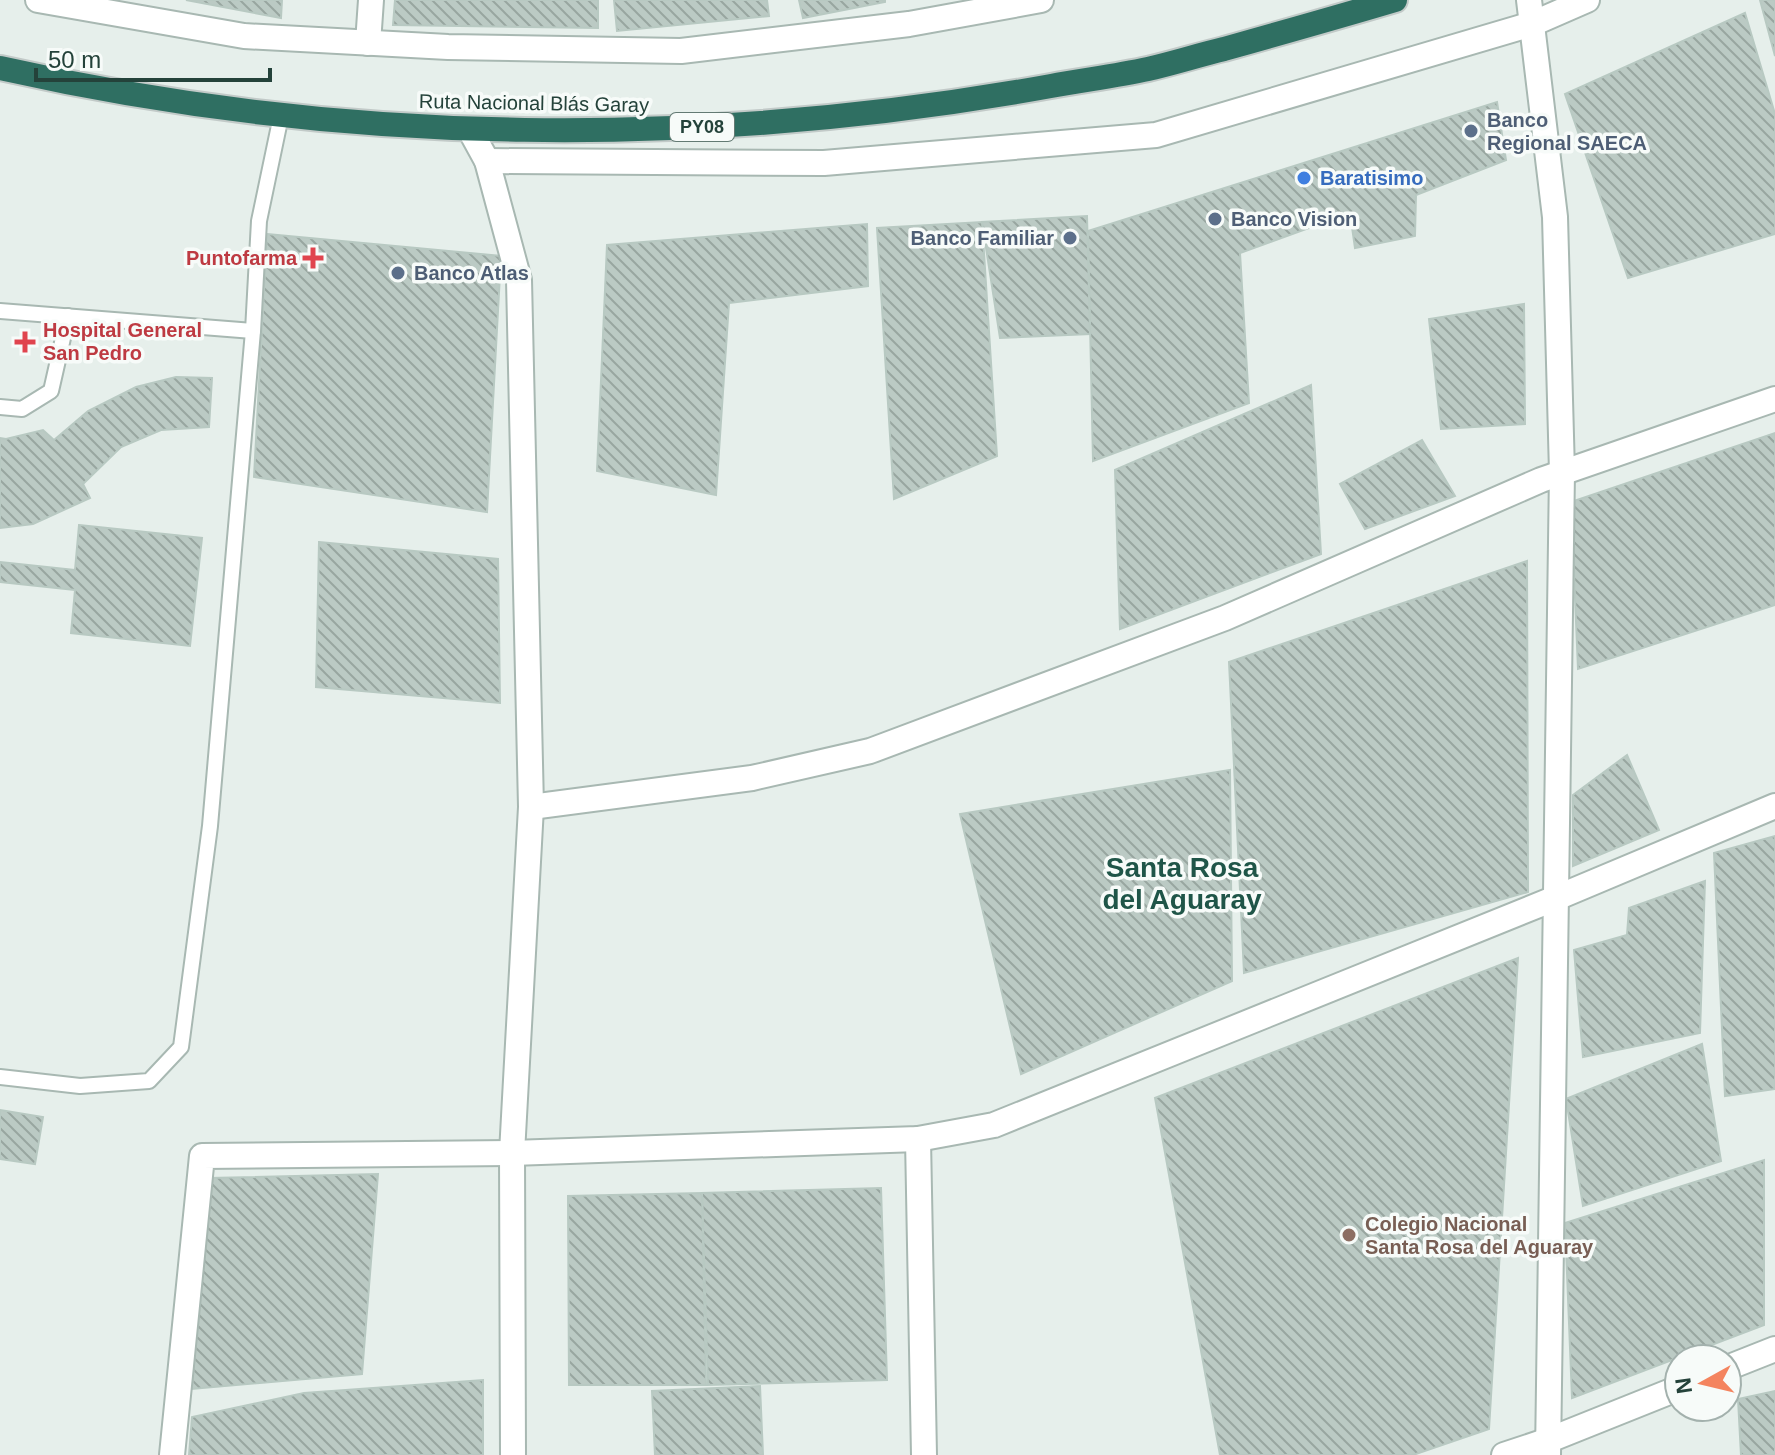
<svg xmlns="http://www.w3.org/2000/svg" width="1775" height="1455" viewBox="0 0 1775 1455" font-family="Arial,sans-serif">
<style>
.building{fill:url(#building-back-hatch);stroke:#b8c9c2;stroke-width:2}
.lines{fill:none;stroke-linecap:round;stroke-linejoin:round}
.lane-casing{stroke:#a8b8b2;stroke-width:18}
.street-casing{stroke:#a8b8b2;stroke-width:28}
.highway-casing{stroke:#c2cac8;stroke-width:28}
.lane{stroke:#fff;stroke-width:14}
.street{stroke:#fff;stroke-width:24}
.highway{stroke:#2f6f62;stroke-width:24}
.service-dot{fill:#5c6f8a;stroke:#f7fbf9;stroke-width:3}
.shop-dot{fill:#3f7fe0;stroke:#f7fbf9;stroke-width:3}
.health-dot{fill:#e0444e;stroke:#f7fbf9;stroke-width:3}
.education-dot{fill:#8d6e63;stroke:#f7fbf9;stroke-width:3}
.labels{text-anchor:middle;dominant-baseline:central;stroke-width:7;stroke-linejoin:round;paint-order:stroke}
.shield{fill:#f7fbf9;stroke:#637a73;stroke-width:2}
.shield-label{font-size:18px;font-weight:bold;fill:#24423a}
.street-label{font-size:20px;fill:#24423a;stroke:#f7fbf9}
.service-label{font-size:20px;font-weight:bold;fill:#4e5e75;stroke:#f7fbf9;text-anchor:start}
.shop-label{font-size:20px;font-weight:bold;fill:#366cbe;stroke:#f7fbf9;text-anchor:start}
.health-label{font-size:20px;font-weight:bold;fill:#be3a42;stroke:#f7fbf9;text-anchor:end}
.education-label{font-size:20px;font-weight:bold;fill:#785e54;stroke:#f7fbf9;text-anchor:start}
.district-label{font-size:28px;font-weight:bold;fill:#1f5548;stroke:#f7fbf9}
</style>
<defs>
<pattern id="building-back-hatch" width="6" height="6" patternUnits="userSpaceOnUse" patternTransform="scale(2)"><rect width="6" height="6" fill="#bbcac4"/><path d="M-1 5l2 2M0 0l6 6M5-1l2 2" fill="none" stroke="#98a6a0"/></pattern>
</defs>
<rect width="100%" height="100%" fill="#e6efeb"/>
<g class="building">
<polygon points="186,0 282,0 281,18"/>
<polygon points="395,0 598,0 598,28 393,25"/>
<polygon points="614,0 767,0 769,16 617,31"/>
<polygon points="799,0 885,0 885,2 803,18"/>
<polygon points="1760,0 1775,0 1775,56"/>
<polygon points="1745,13 1775,114 1775,234 1628,278 1565,94"/>
<polygon points="1497,102 1506,160 1416,195 1415,236 1355,248 1350,213 1240,253 1249,403 1093,461 1088,231"/>
<polygon points="1087,216 1090,334 1000,338 982,222"/>
<polygon points="982,222 997,456 894,499 877,228"/>
<polygon points="867,224 868,286 729,303 716,495 597,471 607,245"/>
<polygon points="267,234 501,256 487,512 254,477"/>
<polygon points="1524,304 1525,424 1441,429 1429,319"/>
<polygon points="176,377 212,378 209,427 161,430 121,447 83,484 90,498 33,524 0,528 0,438 6,439 43,430 54,440 88,411 136,387"/>
<polygon points="1311,385 1321,554 1120,629 1115,470"/>
<polygon points="1775,433 1775,605 1578,669 1571,502"/>
<polygon points="1422,440 1455,496 1365,529 1340,484"/>
<polygon points="79,525 202,538 190,646 71,633 75,590 0,582 0,562 75,570"/>
<polygon points="319,542 498,559 500,703 316,687"/>
<polygon points="1527,561 1528,892 1244,973 1229,662"/>
<polygon points="1627,755 1659,830 1573,866 1573,795"/>
<polygon points="1230,770 1232,981 1021,1074 960,814"/>
<polygon points="1775,836 1775,1089 1725,1096 1714,853"/>
<polygon points="1705,881 1700,1033 1583,1057 1574,950 1627,935 1629,908"/>
<polygon points="1518,958 1489,1429 1413,1455 1220,1455 1155,1098"/>
<polygon points="1702,1044 1721,1161 1583,1206 1566,1099"/>
<polygon points="0,1110 43,1117 35,1164 0,1159"/>
<polygon points="1764,1160 1764,1325 1572,1398 1565,1223"/>
<polygon points="378,1174 362,1374 192,1389 209,1178"/>
<polygon points="881,1188 887,1380 708,1385 702,1193"/>
<polygon points="702,1193 706,1385 569,1385 568,1196"/>
<polygon points="483,1380 483,1455 189,1455 192,1417 304,1393"/>
<polygon points="760,1386 763,1455 655,1455 652,1391"/>
<polygon points="1775,1391 1775,1455 1741,1455 1738,1399"/>
</g>
<g class="lines">
<defs>
<g id="lane">
<polyline points="0,311 253,331"/>
<polyline points="0,407 22,409 51,391 68,316"/>
<polyline points="0,1077 80,1086 149,1081 181,1047 210,826 253,331 259,221 281,116"/>
</g>
<g id="street">
<polyline points="38,0 244,36 448,47 681,51 909,24 1041,0"/>
<polyline points="1529,0 1555,217 1562,472 1548,1455"/>
<polyline points="368,43 371,0"/>
<polyline points="470,130 487,161 519,280 531,807 512,1153 513,1455"/>
<polyline points="487,161 824,163 1156,135 1532,24 1587,0"/>
<polyline points="531,807 752,778 870,751 1225,618 1541,480 1775,399"/>
<polyline points="918,1139 924,1455"/>
<polyline points="1727,1368 1775,1349"/>
<polyline points="172,1455 202,1156 512,1153 918,1139 994,1125 1556,898 1775,806"/>
<polyline points="1504,1455 1549,1440 1679,1388"/>
</g>
<path id="highway" d="M0,68C345,146 703,149 1051,86C1083,80 1116,76 1148,69C1174,63 1199,55 1224,49C1281,33 1338,17 1395,0"/>
</defs>
<use href="#lane" class="lane-casing"/>
<use href="#street" class="street-casing"/>
<use href="#highway" class="highway-casing"/>
<use href="#lane" class="lane"/>
<use href="#street" class="street"/>
<use href="#highway" class="highway"/>
</g>
<g class="service-dot">
<circle cx="1471" cy="131" r="8"/>
<circle cx="1215" cy="219" r="8"/>
<circle cx="1070" cy="238" r="8"/>
<circle cx="398" cy="273" r="8"/>
</g>
<circle class="shop-dot" cx="1304" cy="178" r="8"/>
<g class="health-dot">
<path d="M309 246h8v8h8v8h-8v8h-8v-8h-8v-8h8z"/>
<path d="M21 330h8v8h8v8h-8v8h-8v-8h-8v-8h8z"/>
</g>
<circle class="education-dot" cx="1349" cy="1235" r="8"/>
<g class="labels">
<rect class="shield" x="670" y="113" width="64" height="28" rx="6"/>
<g class="shield-label">
<text x="702" y="127">PY08</text>
</g>
<g class="street-label">
<text transform="translate(534 103) rotate(1)">Ruta Nacional Blás Garay</text>
</g>
<g class="service-label">
<text x="1487" y="120">Banco<tspan x="1487" dy="23">Regional SAECA</tspan></text>
<text x="1231" y="219">Banco Vision</text>
<text x="1054" y="238" text-anchor="end">Banco Familiar</text>
<text x="414" y="273">Banco Atlas</text>
</g>
<g class="shop-label">
<text x="1320" y="178">Baratisimo</text>
</g>
<g class="health-label">
<text x="297" y="258">Puntofarma</text>
<text x="43" y="330" text-anchor="start">Hospital General<tspan x="43" dy="23">San Pedro</tspan></text>
</g>
<g class="education-label">
<text x="1365" y="1224">Colegio Nacional<tspan x="1365" dy="23">Santa Rosa del Aguaray</tspan></text>
</g>
<g class="district-label">
<text x="1182" y="867">Santa Rosa<tspan x="1182" dy="32">del Aguaray</tspan></text>
</g>
</g>
<g transform="translate(1703 1383) rotate(262)"><circle r="38" fill="#f7fbf9" stroke="#a3b1ad" stroke-width="2"/>
<path d="M0-6L14 30L0 20L-14 30Z" fill="#f4845f"/>
<text y="-12" font-size="22" font-weight="bold" text-anchor="middle" fill="#24423a">N</text>
</g>
<path d="M36 68v12h234v-12" fill="none" stroke="#24423a" stroke-width="4"/>
<text x="48" y="68" font-size="24" fill="#24423a" stroke="#f7fbf9" stroke-width="6" paint-order="stroke">50 m</text>
</svg>
